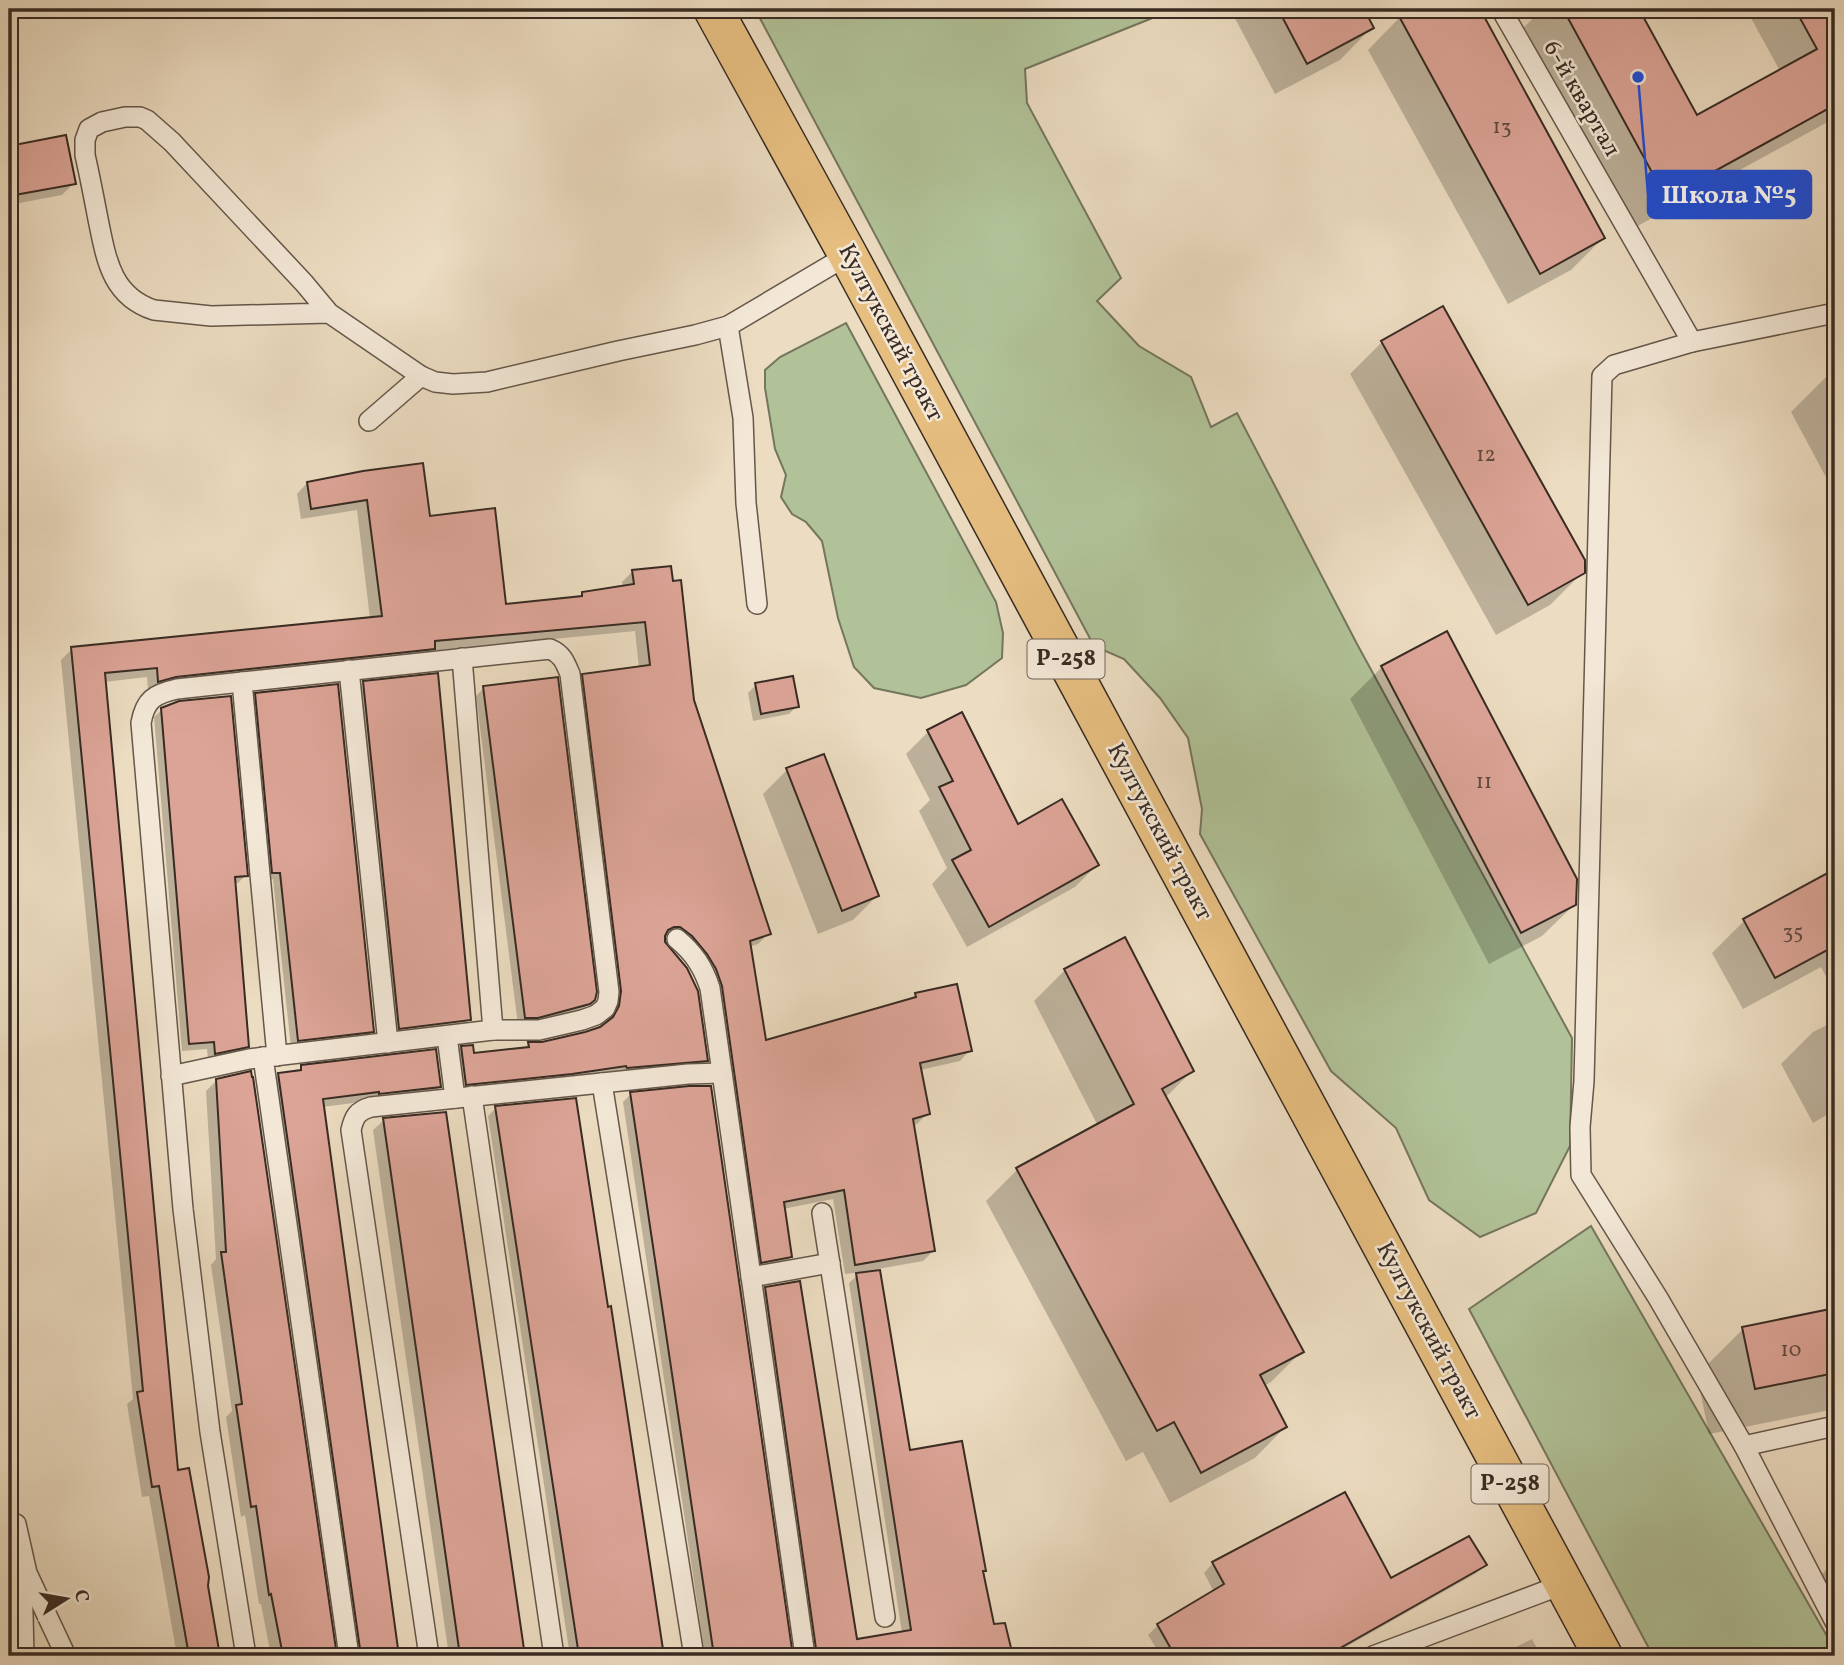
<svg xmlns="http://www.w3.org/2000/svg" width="1844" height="1665" viewBox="0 0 1844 1665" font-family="Vollkorn,serif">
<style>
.green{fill:#b1c298;stroke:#74765e;stroke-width:2}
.shadow{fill:#0003}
.building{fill:#dca497;stroke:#382b23;stroke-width:2}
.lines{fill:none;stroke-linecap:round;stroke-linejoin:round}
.service-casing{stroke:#65574a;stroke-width:22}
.primary-casing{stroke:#382b23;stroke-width:41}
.service{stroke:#f3e8d7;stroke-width:19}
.primary{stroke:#e6be80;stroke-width:38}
.labels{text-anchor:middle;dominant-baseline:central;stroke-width:5;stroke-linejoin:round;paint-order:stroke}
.number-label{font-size:21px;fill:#614940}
.shield{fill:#f3e8d7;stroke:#706459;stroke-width:2}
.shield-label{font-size:23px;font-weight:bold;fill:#382b23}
.street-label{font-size:24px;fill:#382b23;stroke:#f3e8d7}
.leader{fill:none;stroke:#1d4ed8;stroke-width:2.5}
.callout-dot{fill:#1d4ed8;stroke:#f3e8d7;stroke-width:2.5}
.callout{fill:#1d4ed8;stroke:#1d4ed8;stroke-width:2.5}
.callout-label{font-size:26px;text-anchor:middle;font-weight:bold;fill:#fff}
</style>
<rect width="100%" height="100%" fill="#ecdcc1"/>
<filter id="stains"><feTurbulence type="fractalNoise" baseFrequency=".00286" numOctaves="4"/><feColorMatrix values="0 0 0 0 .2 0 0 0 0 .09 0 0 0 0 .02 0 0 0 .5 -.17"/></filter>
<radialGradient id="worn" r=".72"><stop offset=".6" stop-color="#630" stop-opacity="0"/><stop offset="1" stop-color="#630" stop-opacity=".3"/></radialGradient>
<g class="green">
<polygon points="755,9 1175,9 1025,69 1027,103 1121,278 1097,301 1139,346 1191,377 1211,427 1237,413 1357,644 1572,1038 1570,1146 1536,1213 1480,1237 1429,1200 1396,1128 1331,1071 1200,834 1202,809 1188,738 1160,698 1124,659 1094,646"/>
<polygon points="846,323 996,602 1003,633 1002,658 966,685 921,698 874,688 854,667 838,618 822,541 806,522 792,514 781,497 786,475 775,449 765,388 765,370 780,357"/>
<polygon points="1591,1226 1835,1650 1835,1656 1653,1656 1469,1309"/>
</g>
<g class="shadow">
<polygon points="1230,9 1362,9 1372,27 1340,60 1275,94"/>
<polygon points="1416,9 1478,9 1603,238 1571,270 1508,304 1368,50 1400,17"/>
<polygon points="1543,9 1637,9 1696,117 1780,71 1746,9 1835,9 1835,118 1634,228 1524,27"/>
<polygon points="65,137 74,183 62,195 9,205 9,148"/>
<polygon points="1382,342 1583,572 1550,605 1496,635 1350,374"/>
<polygon points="1835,368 1835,494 1791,412"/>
<polygon points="363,472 428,518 505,606 577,599 583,593 623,588 622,582 633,571 692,700 769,933 758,944 749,947 765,1042 909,1001 916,994 970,1050 960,1061 920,1070 928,1113 917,1124 912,1126 934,1250 923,1261 878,1269 909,1452 984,1570 982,1572 992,1626 1010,1656 818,1656 813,1627 805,1628 758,1297 766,1289 855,1641 902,1633 849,1283 861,1272 845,1274 833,1199 783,1209 791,1257 780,1267 751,1272 712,997 674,940 667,937 663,938 706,1061 696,1071 455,1095 451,1059 461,1048 472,1055 524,1049 529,1044 542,1044 585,1034 606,1025 609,1018 611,1002 572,686 583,675 639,668 635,631 431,651 423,659 148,691 147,677 104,682 176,1472 206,1586 218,1656 177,1656 149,1496 142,1497 127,1404 133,1399 61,660 72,649 370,619 357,510 301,519 297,494 307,483"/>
<polygon points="1382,667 1575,904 1542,936 1489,964 1350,699"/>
<polygon points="363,683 469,1020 461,1027 392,1036 356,691"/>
<polygon points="756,685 797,706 789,714 753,721 748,693"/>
<polygon points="484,688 593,999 581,1011 518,1025 476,696"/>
<polygon points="256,695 373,1031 365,1039 291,1048 273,879 265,880 248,702"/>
<polygon points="164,708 246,875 238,883 234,883 248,1046 240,1054 208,1060 207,1049 182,1051 154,717"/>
<polygon points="962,715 1018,826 1097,865 1075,887 967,947 932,884 947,868 919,811 930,800 906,754 928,732"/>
<polygon points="787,770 877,896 853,920 818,934 763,794"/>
<polygon points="1835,871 1835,994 1821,967 1743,1009 1712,953 1744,921"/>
<polygon points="1065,970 1192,1071 1165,1098 1302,1351 1271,1382 1264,1386 1285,1427 1255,1458 1170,1503 1143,1452 1126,1461 986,1201 1017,1170 1098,1126 1034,1001"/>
<polygon points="1835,1021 1835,1110 1813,1123 1781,1064 1813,1032"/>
<polygon points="302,1067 439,1087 429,1097 369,1101 322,1107 398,1656 350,1656 268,1086 279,1075 296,1073"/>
<polygon points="252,1079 335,1656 271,1656 261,1604 259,1604 245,1515 241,1517 226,1417 232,1411 211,1265 216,1259 206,1091 217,1080"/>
<polygon points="631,1094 773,1633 776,1656 705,1656 623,1102"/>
<polygon points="496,1108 607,1309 609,1308 662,1656 570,1656 488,1116"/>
<polygon points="444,1113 523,1656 449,1656 373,1130 384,1120"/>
<polygon points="1835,1310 1835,1409 1709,1434 1697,1375 1743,1329"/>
<polygon points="1835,1561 1835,1640 1832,1641 1819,1577"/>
<polygon points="1213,1563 1390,1580 1485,1565 1475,1574 1344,1648 1349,1656 1161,1656 1148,1635 1158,1625 1214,1592 1204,1573"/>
<polygon points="9,1607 10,1656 9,1656"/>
<polygon points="1532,1639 1541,1656 1498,1656"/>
</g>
<g class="building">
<polygon points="1278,9 1364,9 1374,28 1307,64"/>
<polygon points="1395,9 1480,9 1605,238 1540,274"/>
<polygon points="1563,9 1639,9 1697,115 1817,49 1795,9 1835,9 1835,105 1666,198"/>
<polygon points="66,135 76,184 9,196 9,146"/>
<polygon points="1443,306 1585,560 1585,573 1528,605 1381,341"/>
<polygon points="423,463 430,516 495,508 506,604 582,596 582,592 634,584 632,570 671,566 673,581 681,580 694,700 771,934 750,941 766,1040 916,997 915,993 957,984 972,1051 920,1063 930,1114 913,1119 935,1251 855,1265 844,1190 784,1202 792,1257 761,1263 722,986 716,969 707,954 692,936 680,927 674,927 668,930 665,936 665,942 687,968 698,991 708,1061 627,1068 626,1066 572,1074 466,1085 461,1046 473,1045 474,1053 529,1047 528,1042 542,1042 585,1032 600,1027 613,1017 619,1006 621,991 582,674 650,665 645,622 435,641 435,649 176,677 158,682 157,668 105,673 178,1470 189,1468 209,1577 208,1586 220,1656 189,1656 159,1486 152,1487 137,1392 143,1391 71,647 382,616 367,500 311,509 307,482 363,471"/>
<polygon points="1447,631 1577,879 1576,905 1521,933 1381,666"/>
<polygon points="438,673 471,1020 399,1029 363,681"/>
<polygon points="793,676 799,707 761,714 755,683"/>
<polygon points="558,677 597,992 595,1000 590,1004 538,1018 525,1018 483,686"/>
<polygon points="338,684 374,1032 298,1041 280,873 272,873 255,693"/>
<polygon points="231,696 248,876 235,877 249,1047 215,1054 214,1042 189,1044 161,708 179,701"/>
<polygon points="962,712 1018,824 1062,799 1099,865 989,927 952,860 971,850 939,787 953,781 927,730"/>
<polygon points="824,754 879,896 842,911 786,768"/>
<polygon points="1835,869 1835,946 1775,978 1743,919"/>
<polygon points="1125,937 1194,1071 1162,1089 1304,1352 1260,1375 1287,1427 1201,1473 1174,1422 1157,1431 1016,1168 1134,1104 1064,969"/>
<polygon points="436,1049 441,1087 379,1094 379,1092 323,1099 399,1656 361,1656 278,1073 301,1070 301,1065"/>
<polygon points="251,1071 252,1077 253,1077 337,1656 283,1656 271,1594 269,1595 256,1506 251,1507 236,1405 242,1404 221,1252 226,1252 216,1079"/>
<polygon points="689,1086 711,1086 793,1656 714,1656 630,1092"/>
<polygon points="576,1098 608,1307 611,1306 664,1656 579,1656 495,1106"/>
<polygon points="446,1112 525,1656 460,1656 383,1118"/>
<polygon points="880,1270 910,1450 962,1441 986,1571 983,1571 994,1624 1005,1623 1013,1656 817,1656 765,1287 800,1281 857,1639 911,1630 856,1273"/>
<polygon points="1835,1308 1835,1373 1755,1389 1742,1327"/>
<polygon points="1345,1492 1391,1578 1469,1536 1487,1565 1326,1656 1175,1656 1157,1624 1224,1584 1212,1562"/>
</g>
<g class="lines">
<defs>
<g id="service">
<polyline points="1501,9 1692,342 1835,313"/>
<path d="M329,313L211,316L154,310C111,296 106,258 98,219C94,198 90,177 85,155V140L89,129L102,122L125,117H140L147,120L172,142L304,283L329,313L421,376L435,382L453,384L487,382L618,351L695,335L728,326L848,255"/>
<polyline points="728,326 743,418 746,503 757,604"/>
<polyline points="1692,342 1614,365 1602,376 1584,1081 1580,1127 1581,1175 1658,1298 1744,1446 1835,1622"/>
<polyline points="369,421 421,376"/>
<polyline points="462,658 493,1030"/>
<polyline points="349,670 388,1043"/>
<polyline points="242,682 277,1056"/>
<path d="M677,939C694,953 703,967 710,988L805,1656"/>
<polyline points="447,1036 455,1098"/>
<polyline points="263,1057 349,1656"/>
<path d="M171,1076L249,1059L493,1030H539L582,1020L596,1015L605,1008L608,1001L609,992L570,674C565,662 562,654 550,649L177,689C154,694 145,700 141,723L183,1209L210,1432L246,1656"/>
<polyline points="602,1083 694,1656"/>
<polyline points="472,1096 554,1656"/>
<polyline points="822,1213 885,1617"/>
<polyline points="751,1277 830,1263"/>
<polyline points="1744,1446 1835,1426"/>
<polyline points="16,1524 27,1573 66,1656"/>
<polyline points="22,1572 24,1656"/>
<path d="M429,1656L351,1130C354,1117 357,1111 371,1107L688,1074L722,1073"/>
<polyline points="1373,1656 1564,1584"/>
</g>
<polyline id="primary" points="713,9 848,255 1603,1656"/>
</defs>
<use href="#service" class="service-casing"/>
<use href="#primary" class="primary-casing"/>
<use href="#service" class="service"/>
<use href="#primary" class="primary"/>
</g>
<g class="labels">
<g class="number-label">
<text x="1502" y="127">13</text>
<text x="1486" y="455">12</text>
<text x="1484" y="782">11</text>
<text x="1793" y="932">35</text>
<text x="1791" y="1350">10</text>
</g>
<g class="shield">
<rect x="1027.5" y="639.5" width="77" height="39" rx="5"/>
<rect x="1471.5" y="1464.5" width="77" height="39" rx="5"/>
</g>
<g class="shield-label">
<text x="1066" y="659">Р-258</text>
<text x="1510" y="1484">Р-258</text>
</g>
<g class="street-label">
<text transform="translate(1581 99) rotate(60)">6-й квартал</text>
<text transform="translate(890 333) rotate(62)">Култукский тракт</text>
<text transform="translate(1159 832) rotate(62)">Култукский тракт</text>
<text transform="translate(1428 1331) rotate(62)">Култукский тракт</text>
</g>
</g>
<path class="leader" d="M1638 77L1648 194"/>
<circle class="callout-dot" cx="1638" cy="77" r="7"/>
<rect class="callout" x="1648" y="171" width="163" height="47" rx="7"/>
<g class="callout-label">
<text x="1729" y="203">Школа №5</text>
</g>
<rect width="1844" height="1665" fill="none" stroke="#ecdcc1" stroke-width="35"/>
<rect x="10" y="10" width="1823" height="1644" fill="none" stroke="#382b23" stroke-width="3.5"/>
<rect x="18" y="18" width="1809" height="1630" fill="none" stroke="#382b23" stroke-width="2"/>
<g transform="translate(66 1599) rotate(79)" stroke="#f3e8d7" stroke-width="5" paint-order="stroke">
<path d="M0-5L12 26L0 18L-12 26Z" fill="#382b23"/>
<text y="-10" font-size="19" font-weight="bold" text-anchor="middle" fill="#382b23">С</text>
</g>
<rect width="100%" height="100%" filter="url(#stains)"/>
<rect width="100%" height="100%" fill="url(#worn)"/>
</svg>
